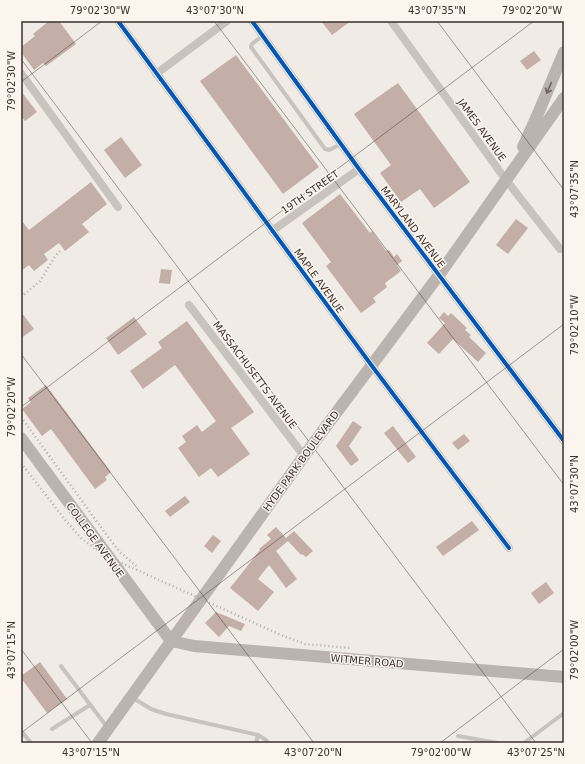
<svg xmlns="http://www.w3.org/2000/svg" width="585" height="764" viewBox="0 0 585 764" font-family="'DejaVu Sans',sans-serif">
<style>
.building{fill:#c3afa7}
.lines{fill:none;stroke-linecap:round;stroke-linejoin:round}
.service{stroke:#c9c3be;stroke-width:4}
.minor{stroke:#c9c3be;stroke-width:8}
.secondary{stroke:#bab3ae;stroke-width:12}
.rail{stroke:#b1aca8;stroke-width:2.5;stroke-dasharray:1 3;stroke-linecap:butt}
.cycleway-casing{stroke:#fbf5ee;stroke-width:6}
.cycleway{stroke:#0057b8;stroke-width:4}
.oneway{stroke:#6e645f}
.ticks{fill:none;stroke:#3b302b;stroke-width:1;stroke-opacity:0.45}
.labels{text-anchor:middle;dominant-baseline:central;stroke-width:3;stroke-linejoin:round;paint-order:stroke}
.street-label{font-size:10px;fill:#3b302b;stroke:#fbf5ee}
.neatline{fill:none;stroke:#3b302b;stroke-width:1.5}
.ticks-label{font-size:10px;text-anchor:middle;fill:#3b302b}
</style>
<rect width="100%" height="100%" fill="#f0ebe5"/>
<g class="building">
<polygon points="49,21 59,21 76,44 46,66 43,63 34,70 21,52 21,47 35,36 33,34"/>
<polygon points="321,21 351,21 332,35"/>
<polygon points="534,51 541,60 527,70 520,61"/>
<polygon points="236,55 319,167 283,194 200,81"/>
<polygon points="398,83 470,182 434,208 420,189 401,202 380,173 391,165 354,114"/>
<polygon points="21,91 37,112 25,121 21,116"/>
<polygon points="121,137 142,165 125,178 104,150"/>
<polygon points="91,182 107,204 82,224 89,232 65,251 59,243 44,254 48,260 34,271 29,265 21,271 21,220 29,230"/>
<polygon points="340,194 370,233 372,231 386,251 389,250 394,257 397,254 402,261 397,265 401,271 385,283 387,287 373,298 376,302 361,313 326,266 331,262 302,223"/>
<polygon points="516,219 528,228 508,254 496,245"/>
<polygon points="161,269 172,270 170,284 159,283"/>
<polygon points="21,312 34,329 21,338"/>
<polygon points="444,312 448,316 451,313 467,328 465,330 471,335 469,337 486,353 478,362 453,339 439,354 427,343 445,323 439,318"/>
<polygon points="134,317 147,334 118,355 106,338"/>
<polygon points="187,321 254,412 231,428 250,454 218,477 211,468 199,477 178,448 186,442 182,436 197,425 202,432 216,421 175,365 143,389 130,371 162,348 158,342"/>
<polygon points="46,385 111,472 105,477 107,480 95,489 51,429 42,436 22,409 31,402 28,398"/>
<polygon points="353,421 362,427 349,446 359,460 351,466 336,446"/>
<polygon points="393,426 416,457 408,463 384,433"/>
<polygon points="464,434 470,441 458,450 452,443"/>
<polygon points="185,496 190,502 170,517 165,511"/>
<polygon points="472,521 479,530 443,556 436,547"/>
<polygon points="276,527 286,538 294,531 313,551 306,557 302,554 301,555 288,541 276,551 297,579 286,588 269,565 258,579 274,592 258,611 230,588 260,550 259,549 271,539 267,535"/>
<polygon points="213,535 221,541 212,553 204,546"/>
<polygon points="546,582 554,593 539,604 531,593"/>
<polygon points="216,612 245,624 241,631 229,626 219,637 205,623"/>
<polygon points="40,662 67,699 47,713 21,678 21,676"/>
</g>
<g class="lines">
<g class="service">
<polyline points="262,36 252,44 251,47 325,149 329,150 341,144"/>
<polyline points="61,666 107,727"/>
<polyline points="133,698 151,709 166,714 258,735 266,740 268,743"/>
<polyline points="52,729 90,705"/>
<polyline points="21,735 23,733 31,743"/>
<polyline points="458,736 498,743"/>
<polyline points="256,743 258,735"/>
<polyline points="524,743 564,713"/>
</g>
<g class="minor">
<polyline points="118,21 372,366 509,548"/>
<polyline points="252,21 359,169 564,441"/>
<polyline points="391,21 506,180 560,249"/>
<polyline points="21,73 118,207"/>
<polyline points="156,74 227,21"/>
<polyline points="272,231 359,169"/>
<polyline points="189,305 304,456"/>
</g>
<g class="secondary">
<polyline points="523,147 537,116 564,52"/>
<polyline points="21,438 171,641 194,646 564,677"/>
<polyline points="98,743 304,456 439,275 564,98"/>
</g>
<g class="rail">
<polyline points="21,297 40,281 56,255 61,250"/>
<polyline points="21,417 111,541 120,552 136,566"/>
<polyline points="21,463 66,521 81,538 94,548 108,557 281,635 305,644 350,648"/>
</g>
<defs>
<g id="cycleway">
<polyline points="118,21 372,366 509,548"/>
<polyline points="252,21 359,169 564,441"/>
</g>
</defs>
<use href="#cycleway" class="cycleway-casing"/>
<use href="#cycleway" class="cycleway"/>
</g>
<defs><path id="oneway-shaft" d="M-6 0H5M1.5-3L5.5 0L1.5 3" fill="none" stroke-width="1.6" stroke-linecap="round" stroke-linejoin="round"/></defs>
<use class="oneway" href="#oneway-shaft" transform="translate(549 88) rotate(113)"/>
<path class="ticks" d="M214,21L564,485M437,21L564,190M21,59L536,743M21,82L102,21M21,354L314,743M21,407L534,21M21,649L92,743M21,733L564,324M440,743L564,649"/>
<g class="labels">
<g class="street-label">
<text transform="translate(482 130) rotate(54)">JAMES AVENUE</text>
<text transform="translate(310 192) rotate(-35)">19TH STREET</text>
<text transform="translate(413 227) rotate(53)">MARYLAND AVENUE</text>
<text transform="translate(319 281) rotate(54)">MAPLE AVENUE</text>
<text transform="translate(255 375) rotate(53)">MASSACHUSETTS AVENUE</text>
<text transform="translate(301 461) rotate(-54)">HYDE PARK BOULEVARD</text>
<text transform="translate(95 540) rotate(54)">COLLEGE AVENUE</text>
<text transform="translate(367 661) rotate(5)">WITMER ROAD</text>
</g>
</g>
<rect width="585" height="764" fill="none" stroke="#fbf5ee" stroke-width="44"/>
<rect x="22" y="22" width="541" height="720" class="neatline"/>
<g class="ticks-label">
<text x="100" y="14">79°02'30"W</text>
<text x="215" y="14">43°07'30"N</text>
<text x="437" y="14">43°07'35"N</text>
<text x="532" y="14">79°02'20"W</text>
<text transform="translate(11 81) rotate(-90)" y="4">79°02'30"W</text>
<text transform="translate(574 189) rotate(-90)" y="4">43°07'35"N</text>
<text transform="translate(574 325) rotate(-90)" y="4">79°02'10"W</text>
<text transform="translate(11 407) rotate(-90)" y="4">79°02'20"W</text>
<text transform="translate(574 484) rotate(-90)" y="4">43°07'30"N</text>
<text transform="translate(574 650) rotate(-90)" y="4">79°02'00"W</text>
<text transform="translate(11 650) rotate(-90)" y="4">43°07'15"N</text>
<text x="91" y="756">43°07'15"N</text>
<text x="313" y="756">43°07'20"N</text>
<text x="441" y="756">79°02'00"W</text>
<text x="536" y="756">43°07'25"N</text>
</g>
</svg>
